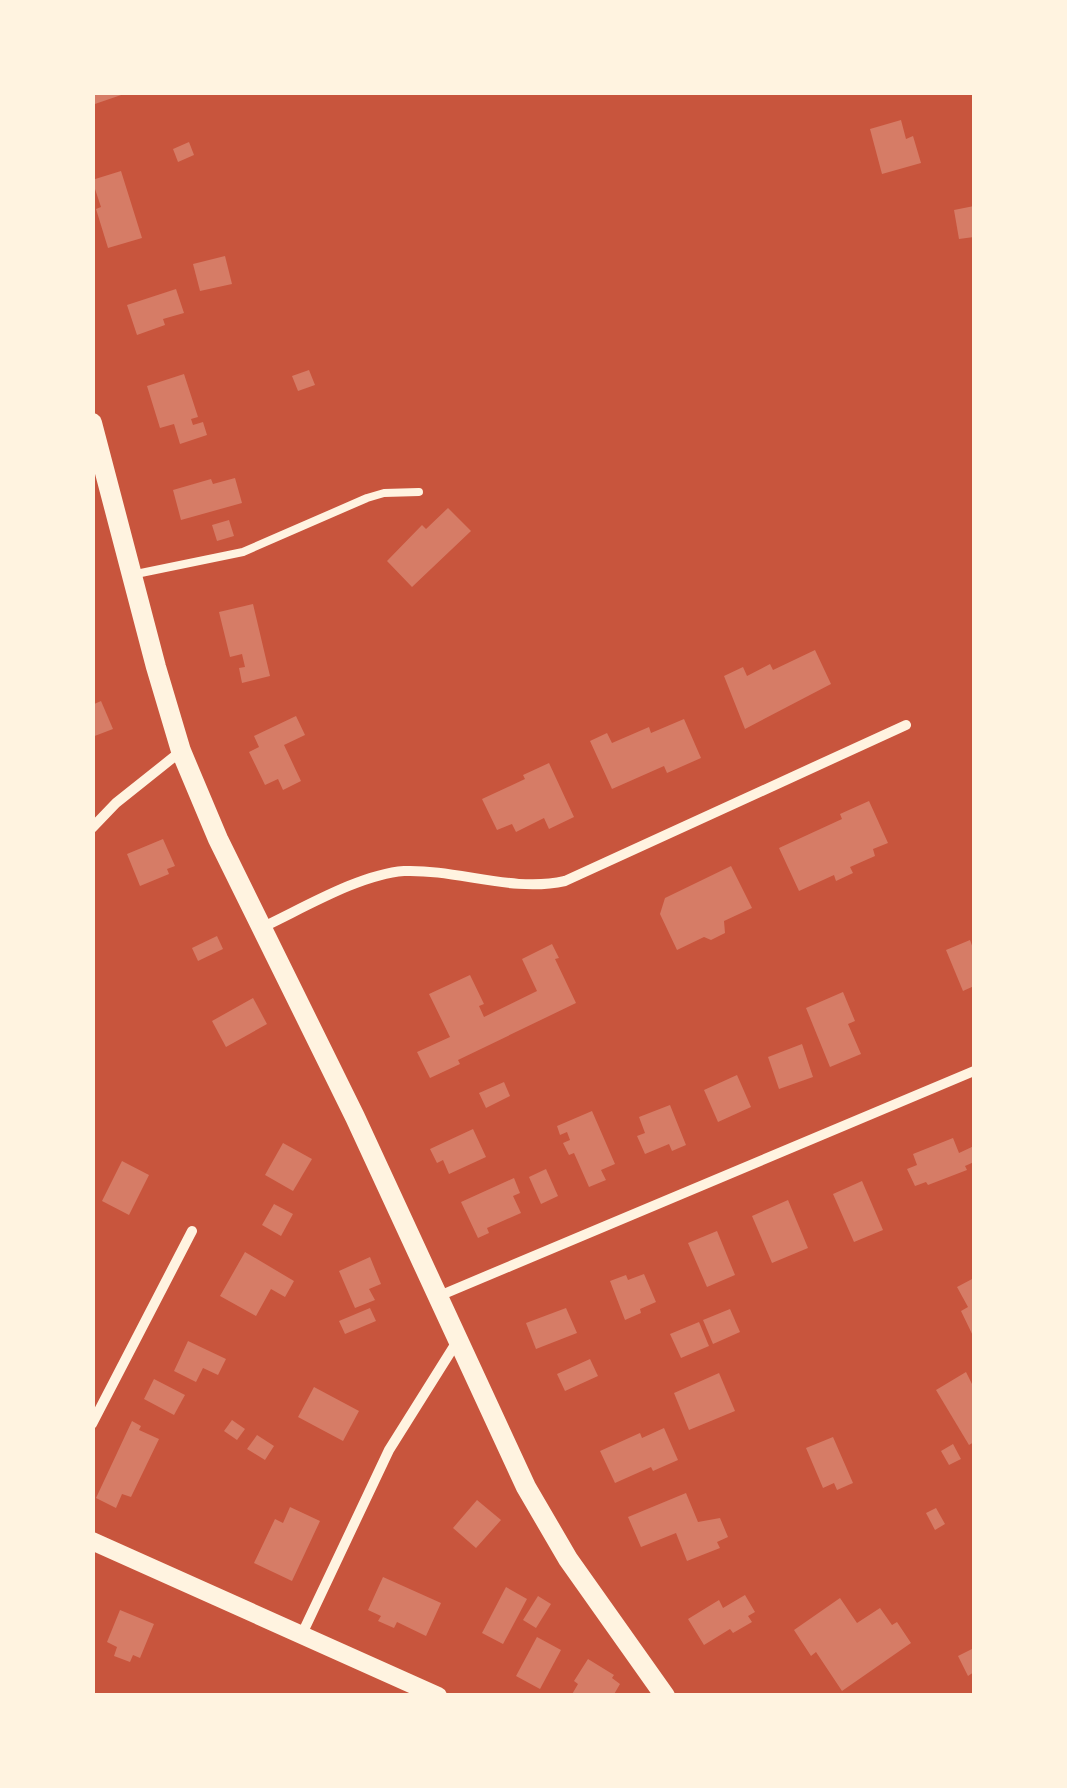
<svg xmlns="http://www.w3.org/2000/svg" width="1067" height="1788" viewBox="0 0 1067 1788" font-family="Barlow,sans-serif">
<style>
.building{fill:#d67c66}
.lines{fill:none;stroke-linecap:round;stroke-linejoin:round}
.service{stroke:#fff3e0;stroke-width:8}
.minor{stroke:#fff3e0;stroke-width:10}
.tertiary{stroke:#fff3e0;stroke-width:18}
.secondary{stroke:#fff3e0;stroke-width:20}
</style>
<rect width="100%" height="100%" fill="#c8553d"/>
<g class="building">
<polygon points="92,92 127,92 127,93 92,105"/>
<polygon points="901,120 906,139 913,136 921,163 882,174 870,129"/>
<polygon points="189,142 194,155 178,162 173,149"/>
<polygon points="121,171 142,238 108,248 96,209 101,207 92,180"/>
<polygon points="974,206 974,237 959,239 954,210"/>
<polygon points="225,256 232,284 200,291 193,264"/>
<polygon points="176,289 184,313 163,319 165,325 137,335 127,305"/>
<polygon points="309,370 315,385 298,391 292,376"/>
<polygon points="184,374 198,417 191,419 193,425 203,422 207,435 180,444 174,424 160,428 147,386"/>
<polygon points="235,478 242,503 181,520 173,490 211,479 213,484"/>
<polygon points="448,508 471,531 412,587 387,561 422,525 426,529"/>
<polygon points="229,520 234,536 217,541 212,525"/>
<polygon points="253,604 270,676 242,683 239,668 245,667 242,654 230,657 219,612"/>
<polygon points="815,650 831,684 745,729 724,676 743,667 747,676 770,664 773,670"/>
<polygon points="101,701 113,729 92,737 92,705"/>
<polygon points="296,716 305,735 284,745 301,781 283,790 278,779 265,785 249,752 259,747 254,736"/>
<polygon points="684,719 701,758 667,773 664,766 612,789 590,741 607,733 612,743 649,727 651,733"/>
<polygon points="549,763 574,817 549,829 544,818 516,832 512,824 497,830 482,799 525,779 523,775"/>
<polygon points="869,801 888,843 873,849 875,856 850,867 853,873 836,881 834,875 799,891 779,848 842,819 840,814"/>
<polygon points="163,839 175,866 167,869 169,874 140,886 127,854"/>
<polygon points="731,866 752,908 724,921 725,933 711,940 704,937 677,950 660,914 665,898"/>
<polygon points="217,936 223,949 198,961 192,948"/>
<polygon points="970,940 974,951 974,986 963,991 946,950"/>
<polygon points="552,944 559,958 555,959 576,1003 458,1060 460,1064 430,1078 417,1052 450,1037 429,994 470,975 484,1004 479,1006 484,1017 537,991 522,959"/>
<polygon points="843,992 855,1021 848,1024 861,1054 830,1067 806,1008"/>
<polygon points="253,998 267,1024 226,1047 212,1021"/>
<polygon points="802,1044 813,1077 779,1089 768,1057"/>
<polygon points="737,1075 751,1107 718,1122 704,1090"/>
<polygon points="504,1082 510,1096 486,1108 479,1093"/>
<polygon points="670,1105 686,1145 672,1151 669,1144 645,1154 637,1136 645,1133 639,1117"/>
<polygon points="592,1111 615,1164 601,1170 606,1180 589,1187 574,1153 569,1155 563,1143 570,1140 567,1132 560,1135 557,1126"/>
<polygon points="473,1129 486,1157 449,1174 443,1160 437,1163 430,1149"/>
<polygon points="953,1138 959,1153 974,1146 974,1162 965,1166 967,1170 928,1185 926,1182 915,1186 907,1169 917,1165 913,1154"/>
<polygon points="283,1143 312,1159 293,1191 265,1175"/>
<polygon points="122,1161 149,1175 129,1215 102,1201"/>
<polygon points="546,1169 558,1196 541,1204 529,1177"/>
<polygon points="514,1178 520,1193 513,1196 521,1213 487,1228 489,1233 478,1238 461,1202"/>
<polygon points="862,1181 883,1230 854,1242 833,1194"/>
<polygon points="788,1200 808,1248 772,1263 752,1216"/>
<polygon points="274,1204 293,1214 281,1236 262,1225"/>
<polygon points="717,1231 735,1275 707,1287 688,1243"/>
<polygon points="245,1252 294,1281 285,1297 271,1289 256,1316 220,1296"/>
<polygon points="370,1257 381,1284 369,1289 375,1300 355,1308 339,1271"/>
<polygon points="644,1274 656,1302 640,1309 641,1313 625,1320 610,1281 626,1275 628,1280"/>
<polygon points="974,1278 974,1338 961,1311 968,1307 957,1287"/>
<polygon points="370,1308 376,1321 345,1334 339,1321"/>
<polygon points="566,1308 577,1333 536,1349 526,1323"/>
<polygon points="730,1309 740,1332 713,1344 703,1320"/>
<polygon points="699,1322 709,1346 681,1358 670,1334"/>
<polygon points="188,1341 226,1359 218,1375 203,1368 196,1382 174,1371"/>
<polygon points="590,1359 598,1376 565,1391 557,1374"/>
<polygon points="966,1372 974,1388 974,1442 969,1445 936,1390"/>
<polygon points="719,1373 735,1411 689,1430 674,1393"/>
<polygon points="154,1379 185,1395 174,1415 144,1399"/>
<polygon points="314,1387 359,1411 343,1441 298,1417"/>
<polygon points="232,1420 245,1429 237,1440 224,1431"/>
<polygon points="132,1421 141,1426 139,1430 159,1439 131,1497 122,1494 116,1508 96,1498"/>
<polygon points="664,1428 678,1460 653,1471 651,1467 615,1483 600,1451 640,1433 642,1438"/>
<polygon points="257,1435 274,1446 265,1460 247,1449"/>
<polygon points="833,1437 853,1483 837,1490 834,1483 823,1488 806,1448"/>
<polygon points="953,1444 961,1459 949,1465 941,1451"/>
<polygon points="686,1493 698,1522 720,1518 728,1537 717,1542 720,1548 687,1561 676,1533 641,1547 628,1517"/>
<polygon points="477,1500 501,1520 476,1548 453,1528"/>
<polygon points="290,1507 320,1521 292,1581 254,1563 275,1519 283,1523"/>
<polygon points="936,1508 945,1524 935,1530 926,1513"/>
<polygon points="383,1577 441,1603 426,1636 397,1622 394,1628 378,1621 381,1616 368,1610"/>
<polygon points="506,1587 527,1599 503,1644 482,1633"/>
<polygon points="745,1595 755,1612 748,1616 752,1622 733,1633 730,1629 704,1645 688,1619 719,1600 723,1608"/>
<polygon points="538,1596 551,1604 536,1628 523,1620"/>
<polygon points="840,1598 857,1623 880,1608 892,1625 897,1622 911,1643 842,1691 816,1652 811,1656 794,1630"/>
<polygon points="120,1610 154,1624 140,1658 133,1655 130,1662 114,1656 117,1647 107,1642"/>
<polygon points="537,1637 561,1650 540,1689 516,1676"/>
<polygon points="974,1648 974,1672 968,1676 958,1656"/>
<polygon points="588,1659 614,1675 612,1678 620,1684 613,1696 571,1696 578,1684 574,1681"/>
</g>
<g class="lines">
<polyline class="service" points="136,574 243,552 367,498 384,493 419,492"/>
<g class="minor">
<polyline points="92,828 116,803 180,752"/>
<path d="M261,928C302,909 360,874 404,871C458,869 512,893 565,881L906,725"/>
<polyline points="439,1296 974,1071"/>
<polyline points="92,1424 192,1231"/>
<polyline points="302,1634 389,1450 458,1340"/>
</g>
<polyline class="tertiary" points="92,1541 438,1696"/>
<polyline class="secondary" points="92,423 156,667 181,751 218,839 355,1117 526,1487 568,1559 665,1696"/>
</g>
<rect width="1067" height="1788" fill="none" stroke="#fff3e0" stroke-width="190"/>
</svg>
